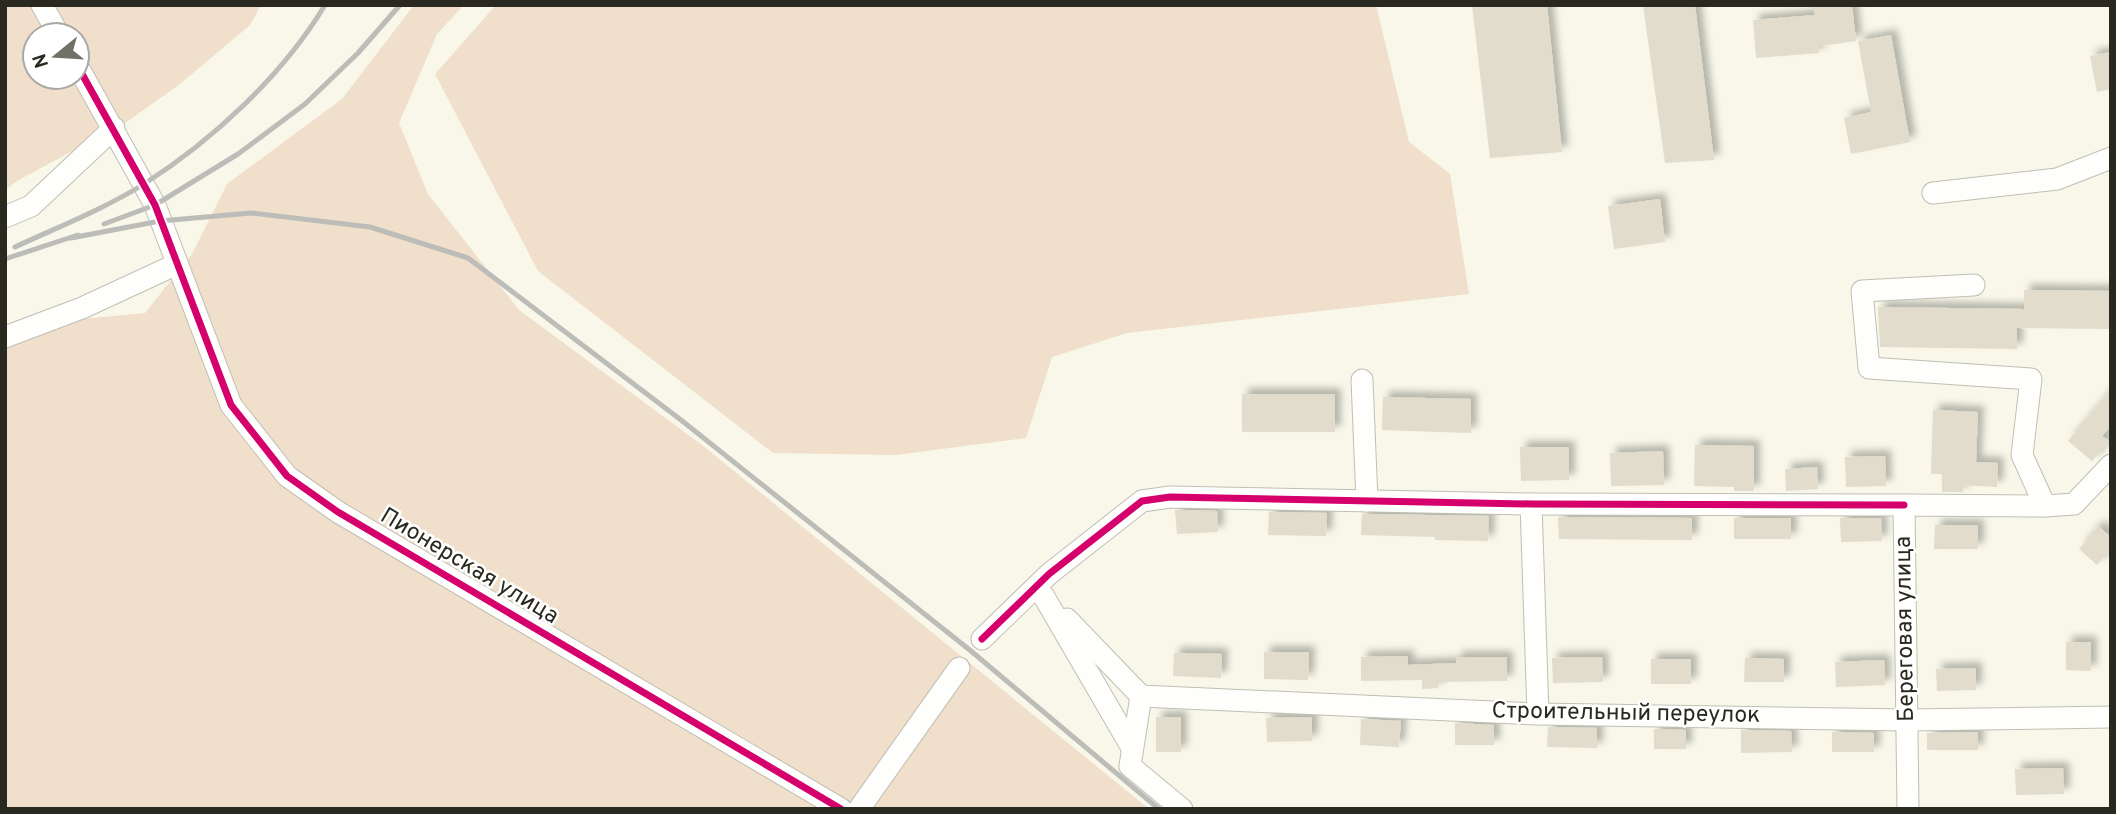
<svg xmlns="http://www.w3.org/2000/svg" width="2116" height="814" viewBox="0 0 2116 814" font-family="Overpass,sans-serif">
<style>
.green{fill:#f0dfca;fill-rule:evenodd}
.building{fill:#e1dccc;filter:url(#shadow)}
.lines{fill:none;stroke-linecap:round;stroke-linejoin:round}
.minor-casing{stroke:#c0bfb4;stroke-width:23}
.minor{stroke:#fefefc;stroke-width:21}
.rail{stroke:#bcbcb9;stroke-width:5}
.cycleway-casing{stroke:#fff;stroke-width:11}
.cycleway{stroke:#d6006c;stroke-width:7}
.labels{text-anchor:middle;dominant-baseline:central;stroke-width:5;stroke-linejoin:round;paint-order:stroke}
.street-label{font-size:23px;fill:#29291f;stroke:#fff}
</style>
<defs>
<filter id="shadow"><feDropShadow dx="6" dy="-6" stdDeviation="3.5" flood-color="#0004"/></filter>
</defs>
<rect width="100%" height="100%" fill="#f8f7e9"/>
<g class="green">
<path d="M5,5H261L250,25L180,84L128,121L17,181L5,190ZM35,35H77V77H35Z"/>
<polygon points="414,5 464,5 437,34 399,123 428,194 519,310 702,445 1149,809 5,809 5,348 82,319 145,313 192,254 227,184 342,99"/>
<polygon points="496,5 1376,5 1409,142 1450,174 1469,294 1127,333 1052,357 1026,438 896,455 773,453 538,271 435,74"/>
</g>
<g class="building">
<polygon points="1472,5 1547,5 1562,152 1490,158"/>
<polygon points="1643,5 1695,5 1714,160 1665,163"/>
<polygon points="1814,5 1852,5 1856,41 1819,46 1819,53 1756,58 1753,20 1815,15"/>
<polygon points="1891,35 1910,142 1851,154 1844,118 1871,112 1858,41"/>
<polygon points="2111,52 2111,89 2097,92 2090,56"/>
<polygon points="1660,199 1665,242 1614,249 1608,206"/>
<polygon points="2024,290 2111,291 2111,329 2017,328 2017,349 1880,347 1878,307 2024,309"/>
<polygon points="2111,389 2111,425 2102,436 2109,441 2092,461 2068,441"/>
<rect x="1242" y="394" width="93" height="38"/>
<polygon points="1383,397 1471,399 1471,433 1382,430"/>
<polygon points="1933,410 1978,412 1976,462 1998,463 1997,487 1963,485 1963,492 1942,492 1942,474 1931,474"/>
<polygon points="1695,445 1754,446 1754,491 1734,491 1734,487 1694,486"/>
<polygon points="1520,447 1569,447 1569,480 1521,481"/>
<polygon points="1663,451 1664,485 1611,486 1610,453"/>
<polygon points="1885,456 1886,486 1846,487 1845,457"/>
<polygon points="1817,467 1818,489 1786,491 1785,469"/>
<polygon points="1175,510 1217,511 1218,532 1177,534"/>
<polygon points="1269,512 1327,513 1326,536 1268,535"/>
<polygon points="1362,514 1489,516 1488,541 1435,540 1435,537 1361,535"/>
<polygon points="1558,517 1692,518 1692,540 1559,539"/>
<rect x="1734" y="518" width="57" height="21"/>
<polygon points="1840,518 1881,518 1882,541 1841,542"/>
<polygon points="1935,525 1978,525 1978,549 1934,549"/>
<polygon points="2098,526 2111,537 2111,549 2097,565 2079,549"/>
<polygon points="2066,642 2091,642 2091,671 2066,670"/>
<polygon points="1264,652 1309,652 1308,680 1264,679"/>
<polygon points="1174,653 1222,654 1221,678 1173,676"/>
<polygon points="1408,656 1408,665 1456,663 1456,657 1507,657 1507,681 1438,682 1438,688 1422,689 1422,680 1361,681 1361,657"/>
<polygon points="1602,657 1603,682 1553,683 1552,658"/>
<polygon points="1745,658 1784,659 1784,682 1744,682"/>
<rect x="1651" y="659" width="40" height="25"/>
<polygon points="1884,660 1885,685 1836,687 1835,662"/>
<polygon points="1976,668 1976,690 1937,691 1936,669"/>
<rect x="1156" y="717" width="25" height="35"/>
<polygon points="1312,717 1312,741 1267,742 1266,718"/>
<polygon points="1361,719 1401,721 1399,747 1360,745"/>
<polygon points="1455,723 1494,725 1494,745 1455,745"/>
<polygon points="1548,727 1597,728 1597,748 1547,747"/>
<polygon points="1654,729 1686,730 1686,749 1654,749"/>
<polygon points="1741,730 1791,731 1792,752 1741,753"/>
<polygon points="1832,732 1874,733 1874,752 1832,752"/>
<polygon points="1978,732 1978,750 1927,750 1927,733"/>
<polygon points="2063,768 2064,794 2016,795 2015,769"/>
</g>
<g class="lines">
<defs>
<g id="minor">
<polyline points="42,5 59,35"/>
<polyline points="77,65 155,205 231,405 287,476 338,512 841,809"/>
<polyline points="1933,193 2057,179 2111,158"/>
<polyline points="5,217 31,206 114,128"/>
<polyline points="1974,285 1862,291 1869,368 2031,379 2022,455 2045,506"/>
<polyline points="5,337 82,308 177,264"/>
<polyline points="1362,380 1367,501"/>
<polyline points="1531,504 1538,714"/>
<polyline points="1043,595 1132,748"/>
<polyline points="1067,619 1141,696"/>
<polyline points="982,639 1049,574 1142,501 1170,497 1531,504 1904,505"/>
<polyline points="1141,696 1538,714 1908,720 2111,717"/>
<polyline points="1141,696 1130,766 1182,809"/>
<polyline points="859,809 959,668"/>
<polyline points="1908,809 1904,505 2045,506 2074,504 2111,465"/>
</g>
</defs>
<use href="#minor" class="minor-casing"/>
<use href="#minor" class="minor"/>
<g class="rail">
<polyline points="104,224 155,205 238,154 305,104 358,53 400,5"/>
<polyline points="71,238 160,221 251,213 370,227 468,258 681,420 971,651 1159,809"/>
<path d="M15,247C58,227 104,209 144,184C213,140 283,75 325,5"/>
<polyline points="5,259 78,235"/>
</g>
<defs>
<g id="cycleway">
<polyline points="77,65 155,205 231,405 287,476 338,512 841,809"/>
<polyline points="982,639 1049,574 1142,501 1170,497 1531,504 1904,505"/>
</g>
</defs>
<use href="#cycleway" class="cycleway-casing"/>
<use href="#cycleway" class="cycleway"/>
</g>
<g class="labels">
<g class="street-label">
<text transform="translate(469 567) rotate(31)">Пионерская улица</text>
<text transform="translate(1906 629) rotate(-91)">Береговая улица</text>
<text transform="translate(1626 714) rotate(1)">Строительный переулок</text>
</g>
</g>
<rect width="2116" height="814" fill="none" stroke="#29291f" stroke-width="14"/>
<g transform="translate(56 56) rotate(252)"><circle r="33" fill="#ffffff" stroke="#a9a9a5" stroke-width="2"/>
<path d="M0-5L12 26L0 18L-12 26Z" fill="#717166"/>
<text y="-10" font-size="19" font-weight="bold" text-anchor="middle" fill="#29291f">N</text>
</g>
</svg>
